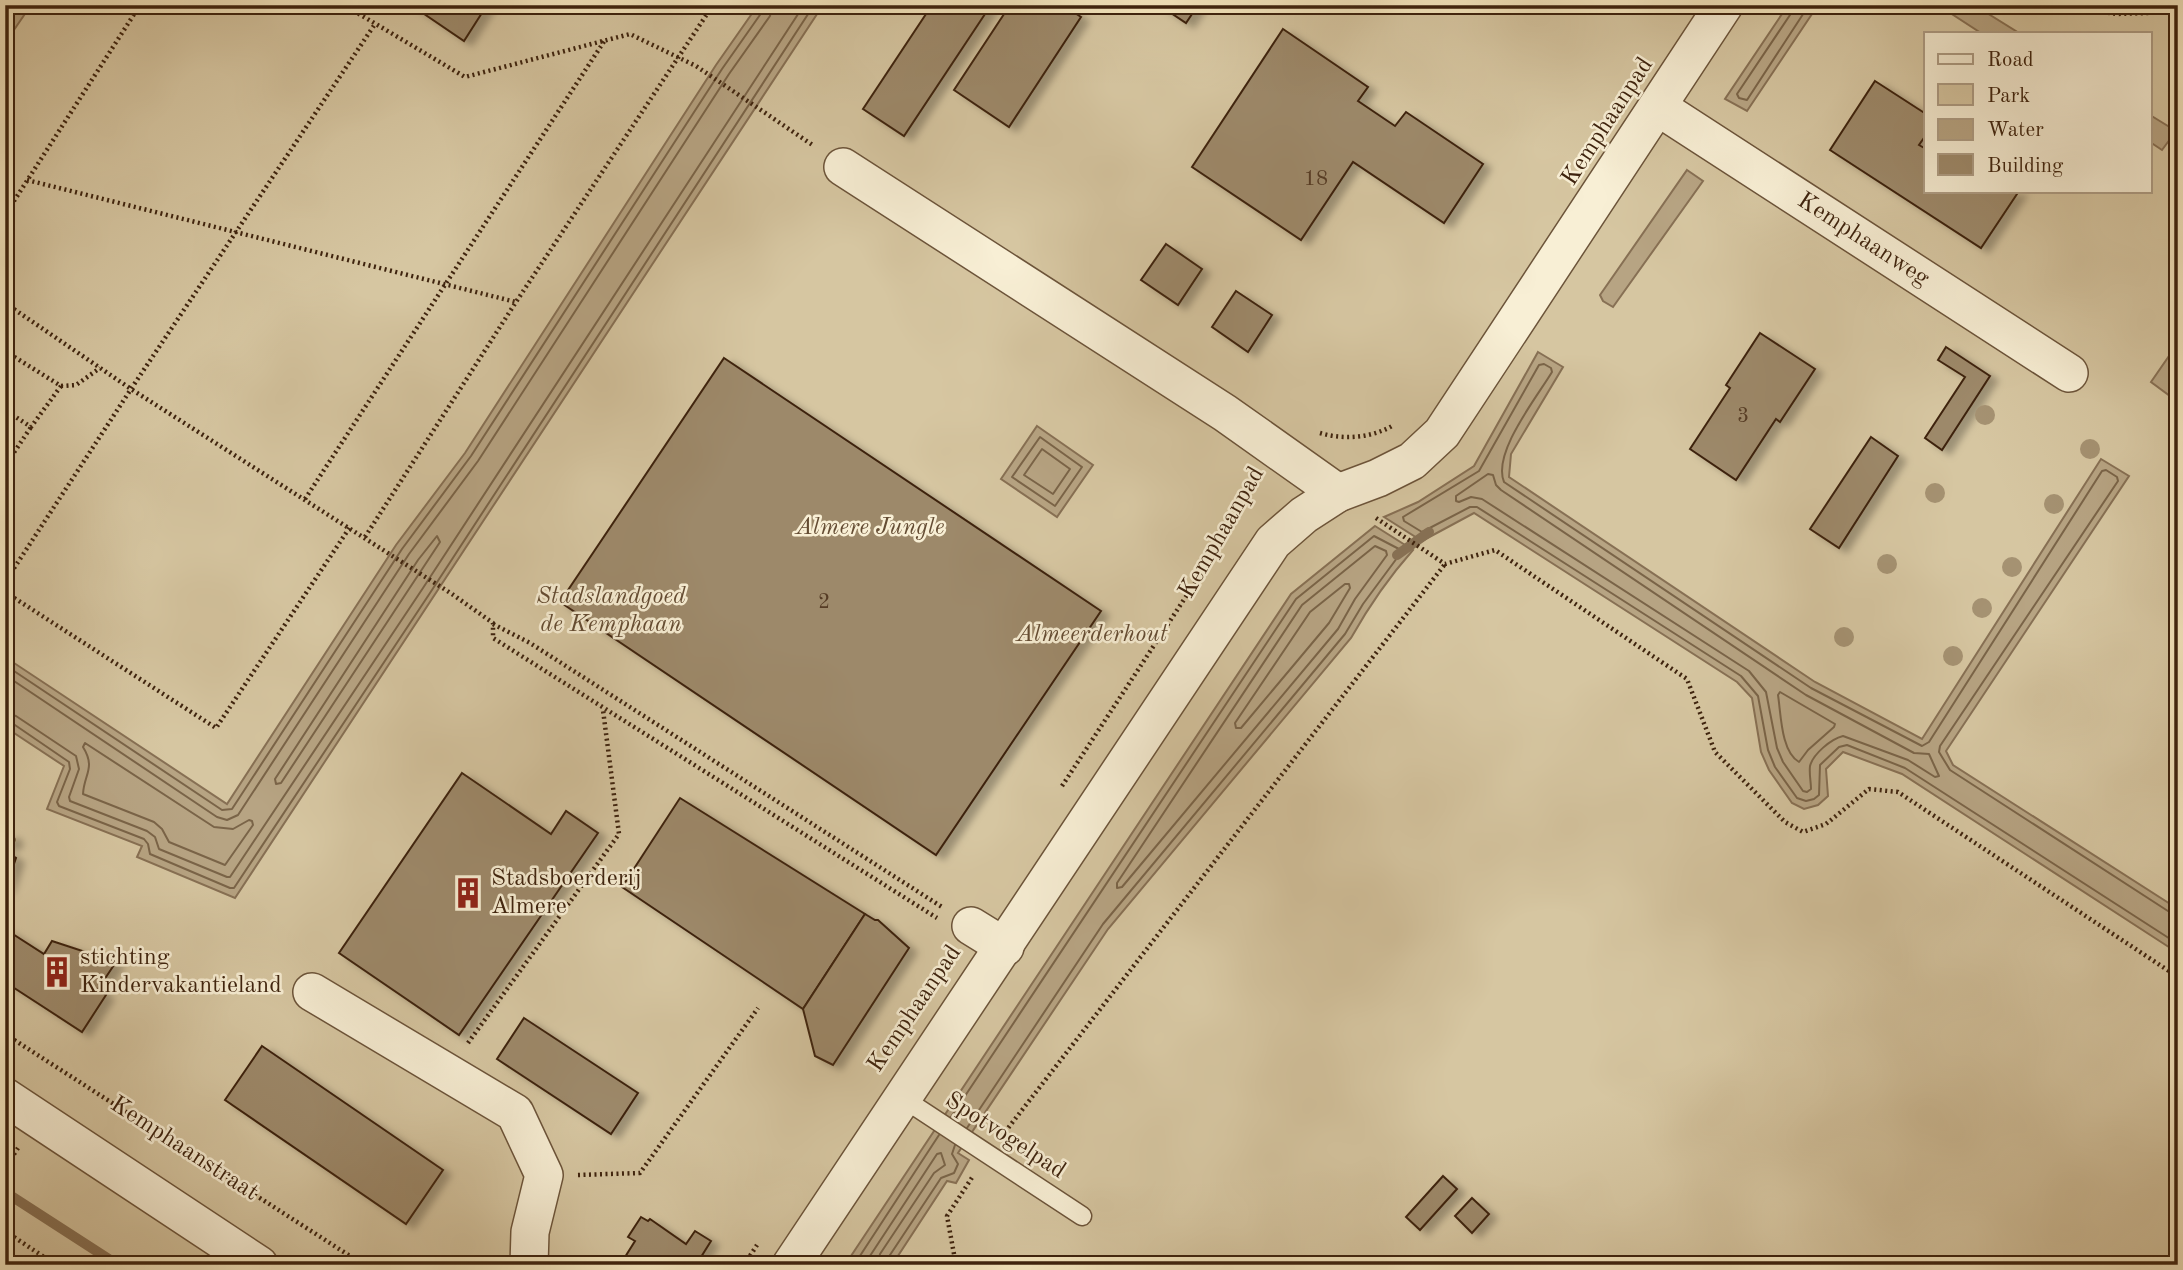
<svg xmlns="http://www.w3.org/2000/svg" width="2183" height="1270" viewBox="0 0 2183 1270" font-family="'Old Standard TT',serif">
<style>
.green{fill:#d6c6a1;stroke:#8a7458;stroke-width:2;fill-rule:evenodd}
.water{fill:#b7a483;stroke:#877054;stroke-width:2}
.lines{fill:none;stroke-linecap:round;stroke-linejoin:round}
.shore{stroke:#7a6448;stroke-width:2}
.stream{stroke:#877054;stroke-width:10}
.building{fill:#9d896a;stroke:#3e230e;stroke-width:2;filter:url(#shadow)}
.service-casing{stroke:#6c543a;stroke-width:21}
.minor-casing{stroke:#6c543a;stroke-width:40}
.path{stroke:#3e230e;stroke-width:4.5;stroke-dasharray:2 3.5;stroke-linecap:butt}
.service{stroke:#f8efd5;stroke-width:18}
.minor{stroke:#f8efd5;stroke-width:37}
.tree{fill:#a59272}
.labels{text-anchor:middle;dominant-baseline:central;stroke-width:5;stroke-linejoin:round;paint-order:stroke}
.number-label{font-size:21px;fill:#563c25}
.street-label{font-size:24px;fill:#3e230e;stroke:#f8efd5}
.park-label{font-size:24px;font-style:italic;fill:#644c33;stroke:#f8efd5}
.poi-label{font-size:24px;fill:#3e230e;stroke:#f8efd5;text-anchor:start}
</style>
<defs>
<filter id="shadow"><feDropShadow dx="8" dy="4.5" stdDeviation="3.5" flood-color="#0004"/></filter>
</defs>
<rect width="100%" height="100%" fill="#f5e7bf"/>
<filter id="stains"><feTurbulence type="fractalNoise" baseFrequency=".00286" numOctaves="4"/><feColorMatrix values="0 0 0 0 .2 0 0 0 0 .09 0 0 0 0 .02 0 0 0 .5 -.17"/></filter>
<radialGradient id="worn" r=".72"><stop offset=".6" stop-color="#630" stop-opacity="0"/><stop offset="1" stop-color="#630" stop-opacity=".3"/></radialGradient>
<path class="green" d="M5,5H2178V1265H5ZM1926,33H2150V191H1926Z"/>
<g class="water">
<polygon points="5,5 31,5 5,43"/>
<polygon points="758,5 823,5 235,898 137,857 142,846 47,809 64,766 5,727 5,657 227,804 396,545 465,453 716,65"/>
<polygon points="1788,5 1818,5 1747,111 1725,99"/>
<polygon points="1938,5 1974,5 2019,33 1981,33"/>
<polygon points="2150,115 2176,131 2162,150 2150,142"/>
<polygon points="1687,170 1703,181 1613,307 1603,301 1600,295"/>
<polygon points="2178,343 2178,385 2170,396 2151,382"/>
<polygon points="1538,352 1563,367 1511,454 1509,477 1815,682 1922,739 2101,459 2129,476 1946,751 1953,765 2178,909 2178,953 1902,774 1843,752 1826,769 1828,796 1818,805 1804,809 1792,803 1769,770 1761,752 1752,698 1737,682 1474,513 1422,541 1384,517 1418,502 1474,466"/>
<polygon points="1037,426 1093,465 1057,517 1001,479"/>
<path d="M1375,526L1413,550C1389,577 1369,606 1351,638L1108,929L958,1153L969,1160L956,1183L947,1181L892,1265H845L1291,594Z"/>
</g>
<g class="lines">
<g class="shore">
<polyline points="1794,5 1792,12 1737,94 1739,98 1747,100 1809,5"/>
<polygon points="1040,437 1082,467 1055,506 1012,477"/>
<polygon points="1042,449 1070,469 1053,494 1024,475"/>
<path d="M1488,474L1493,475L1496,485L1501,490L1806,695L1914,753L1929,754L1939,776L1935,777L1908,760L1843,736C1831,739 1813,754 1810,766C1809,774 1811,782 1811,789L1807,792L1803,791L1783,762L1777,748L1766,692L1749,671L1482,499L1471,497L1459,502L1456,501V496Z"/>
<polygon points="437,536 440,542 281,783 276,784 275,779 418,560"/>
<polygon points="1375,546 1386,551 1387,555 1355,599 1338,629 1122,887 1117,888 1117,883 1302,605"/>
<polygon points="1345,584 1349,584 1350,588 1329,623 1241,728 1236,728 1235,723 1310,612"/>
<polyline points="5,665 222,810 232,809 402,549 471,456 722,69 762,12 764,5"/>
<polyline points="5,675 217,817 227,820 238,815 409,554 478,461 729,74 770,16 772,5"/>
<path d="M1780,692L1835,724L1834,727L1808,750L1799,762C1781,752 1781,714 1778,695Z"/>
<polyline points="5,713 16,716 76,756 79,769 69,797 70,801 147,831 155,837 159,849 227,877 230,877 423,588 804,5"/>
<polyline points="5,722 12,723 69,762 70,769 57,802 59,806 144,839 148,844 150,854 230,888 234,888 430,593 814,5"/>
<path d="M85,743L214,827L233,829L249,820L252,821L253,825L225,865L169,842L162,829L154,822L83,794C84,774 96,768 83,747Z"/>
<path d="M2178,915L2171,913L1950,770L1939,752L1940,746L2118,481L2117,477L2106,470L2102,471L1929,742L1922,746L1811,688L1504,482C1492,453 1537,397 1552,372L1551,368L1544,364L1539,365L1479,471L1403,517L1404,521L1422,532L1470,507H1477L1741,676L1758,696L1768,750L1775,767L1797,798L1806,801L1814,799L1819,795L1820,765L1839,747L1847,745L1905,768L2178,944"/>
<polyline points="951,1117 1296,599 1374,536 1399,549 1400,554 1363,604 1345,634 1103,924 967,1128"/>
<polyline points="854,1265 939,1135"/>
<polyline points="864,1265 937,1154 941,1153 945,1165 934,1173 880,1254 878,1265"/>
<polyline points="887,1265 888,1258 941,1178 954,1173 958,1164 952,1154 955,1145"/>
</g>
<g class="stream">
<polyline points="1397,555 1429,532"/>
<polyline points="5,1192 118,1265"/>
</g>
</g>
<g class="building">
<polygon points="411,5 487,5 464,41"/>
<polygon points="932,5 991,5 904,136 863,109"/>
<polygon points="1010,5 1063,5 1081,17 1009,127 954,90"/>
<polygon points="1159,5 1198,5 1186,23"/>
<polygon points="1283,29 1368,87 1358,101 1395,126 1406,112 1483,164 1444,223 1353,162 1301,240 1192,167"/>
<polygon points="1875,81 1926,114 1926,135 1919,145 1926,149 1926,191 2019,191 1981,248 1830,150"/>
<polygon points="1166,244 1202,269 1178,305 1141,280"/>
<polygon points="1236,291 1272,315 1248,352 1212,327"/>
<polygon points="1760,333 1815,369 1780,422 1776,419 1736,480 1690,449 1730,388 1726,385"/>
<polygon points="1946,347 1990,376 1942,450 1925,438 1965,377 1938,360"/>
<polygon points="724,358 1101,611 936,855 560,602"/>
<polygon points="1871,437 1898,456 1839,548 1810,529"/>
<polygon points="462,773 551,834 566,811 598,833 459,1035 339,953"/>
<polygon points="680,798 865,914 803,1009 622,887"/>
<circle cx="9" cy="840" r="5.5"/>
<polygon points="5,851 16,858 5,891"/>
<polygon points="865,914 875,920 878,920 909,948 833,1065 815,1056 803,1009"/>
<polygon points="5,929 44,954 52,941 116,962 98,989 106,995 82,1032 5,982"/>
<polygon points="524,1018 638,1093 611,1134 497,1059"/>
<polygon points="262,1046 443,1170 406,1224 225,1100"/>
<polygon points="1443,1176 1457,1189 1420,1230 1406,1217"/>
<polygon points="1472,1198 1489,1214 1472,1233 1455,1216"/>
<polygon points="641,1217 648,1221 650,1219 686,1244 695,1231 711,1241 696,1265 620,1265 635,1241 628,1237"/>
</g>
<g class="lines">
<defs>
<polyline id="service" points="901,1097 1082,1216"/>
<g id="minor">
<polyline points="1658,107 2069,373"/>
<polyline points="843,167 1225,413 1338,493"/>
<polyline points="971,926 1005,947"/>
<polyline points="312,992 515,1113 544,1175 530,1232 529,1265"/>
<polyline points="5,1097 259,1265"/>
<polyline points="791,1265 1273,542 1304,515 1338,493 1378,478 1412,461 1442,433 1724,5"/>
</g>
</defs>
<use href="#service" class="service-casing"/>
<use href="#minor" class="minor-casing"/>
<g class="path">
<polyline points="344,5 465,77 630,34 696,66 814,146"/>
<polyline points="2097,11 2116,14 2178,12"/>
<polyline points="27,180 516,302"/>
<polyline points="5,215 140,5"/>
<polyline points="5,303 131,389 452,594 493,623 493,638 937,918"/>
<polyline points="5,351 61,386 31,427 5,410"/>
<polyline points="5,370 12,374"/>
<polyline points="61,386 76,385 100,368"/>
<polyline points="5,433 11,437 5,446"/>
<path d="M1320,433C1343,440 1371,438 1392,426"/>
<polyline points="5,466 31,427"/>
<polyline points="305,499 605,40"/>
<polyline points="1376,518 1445,564 1495,550 1687,679 1715,752 1785,822 1803,832 1826,824 1869,789 1898,792 2178,977"/>
<polyline points="365,537 516,302 713,5"/>
<polyline points="5,582 131,389 375,24"/>
<polyline points="5,592 216,728 350,527"/>
<polyline points="493,624 530,643 942,907"/>
<polyline points="1062,786 1236,520 1244,497 1256,477"/>
<polyline points="5,1034 364,1265"/>
<polyline points="468,1043 619,834 603,710"/>
<polyline points="1005,1132 1445,564"/>
<polyline points="5,1168 18,1148"/>
<polyline points="578,1175 640,1173 758,1008"/>
<polyline points="5,1231 44,1257 43,1265"/>
<polyline points="744,1265 757,1245"/>
<polyline points="956,1265 947,1216 973,1176"/>
</g>
<use href="#service" class="service"/>
<use href="#minor" class="minor"/>
</g>
<g class="tree">
<circle cx="1985" cy="415" r="10"/>
<circle cx="2090" cy="449" r="10"/>
<circle cx="1935" cy="493" r="10"/>
<circle cx="2054" cy="504" r="10"/>
<circle cx="1887" cy="564" r="10"/>
<circle cx="2012" cy="567" r="10"/>
<circle cx="1982" cy="608" r="10"/>
<circle cx="1844" cy="637" r="10"/>
<circle cx="1953" cy="656" r="10"/>
</g>
<defs>
<symbol id="building-bare" viewBox="-9 -9 18 18"><path d="M-4-6H4V6H1V3H-1V6H-4ZM-2.5-4.3h1.7v1.8h-1.7ZM.8-4.3h1.7v1.8H.8ZM-2.5-1h1.7V.8h-1.7ZM.8-1h1.7V.8H.8Z" fill="#8f2418" stroke="#f8efd5" stroke-width="2.5" paint-order="stroke"/></symbol>
</defs>
<g fill-rule="evenodd">
<use href="#building-bare" x="446" y="871" width="44" height="44"/>
<use href="#building-bare" x="35" y="950" width="44" height="44"/>
</g>
<g class="labels">
<g class="number-label">
<text x="1316" y="179">18</text>
<text x="1743" y="416">3</text>
<text x="824" y="602">2</text>
</g>
<g class="street-label">
<text transform="translate(1608 122) rotate(-57)">Kemphaanpad</text>
<text transform="translate(1863 240) rotate(33)">Kemphaanweg</text>
<text transform="translate(1222 533) rotate(-60)">Kemphaanpad</text>
<text transform="translate(915 1009) rotate(-56)">Kemphaanpad</text>
<text transform="translate(1005 1136) rotate(33)">Spotvogelpad</text>
<text transform="translate(184 1149) rotate(33)">Kemphaanstraat</text>
</g>
<g class="park-label">
<text x="870" y="528">Almere Jungle</text>
<text x="611" y="597">Stadslandgoed<tspan x="611" dy="28">de Kemphaan</tspan></text>
<text x="1092" y="635">Almeerderhout</text>
</g>
<g class="poi-label">
<text x="491" y="879">Stadsboerderij<tspan x="491" dy="28">Almere</tspan></text>
<text x="80" y="958">stichting<tspan x="80" dy="28">Kindervakantieland</tspan></text>
</g>
</g>
<rect width="2183" height="1270" fill="none" stroke="#f5e7bf" stroke-width="28"/>
<rect x="7" y="7" width="2169" height="1256" fill="none" stroke="#3e230e" stroke-width="3.5"/>
<rect x="14" y="14" width="2155" height="1242" fill="none" stroke="#3e230e" stroke-width="2"/>
<rect x="1924" y="32" width="228" height="161" fill="#f8efd5" stroke="#ae9d85" stroke-width="2"/>
<rect x="1938" y="54" width="35" height="10" fill="#f8efd5" stroke="#ae9d85" stroke-width="2"/>
<text x="1987" y="66" font-size="21" fill="#3e230e">Road</text>
<rect x="1938" y="84" width="35" height="21" fill="#d6c6a1" stroke="#ae9d85" stroke-width="2"/>
<text x="1987" y="102" font-size="21" fill="#3e230e">Park</text>
<rect x="1938" y="119" width="35" height="21" fill="#b7a483" stroke="#ae9d85" stroke-width="2"/>
<text x="1987" y="136" font-size="21" fill="#3e230e">Water</text>
<rect x="1938" y="154" width="35" height="21" fill="#9d896a" stroke="#ae9d85" stroke-width="2"/>
<text x="1987" y="172" font-size="21" fill="#3e230e">Building</text>
<rect width="100%" height="100%" filter="url(#stains)"/>
<rect width="100%" height="100%" fill="url(#worn)"/>
</svg>
